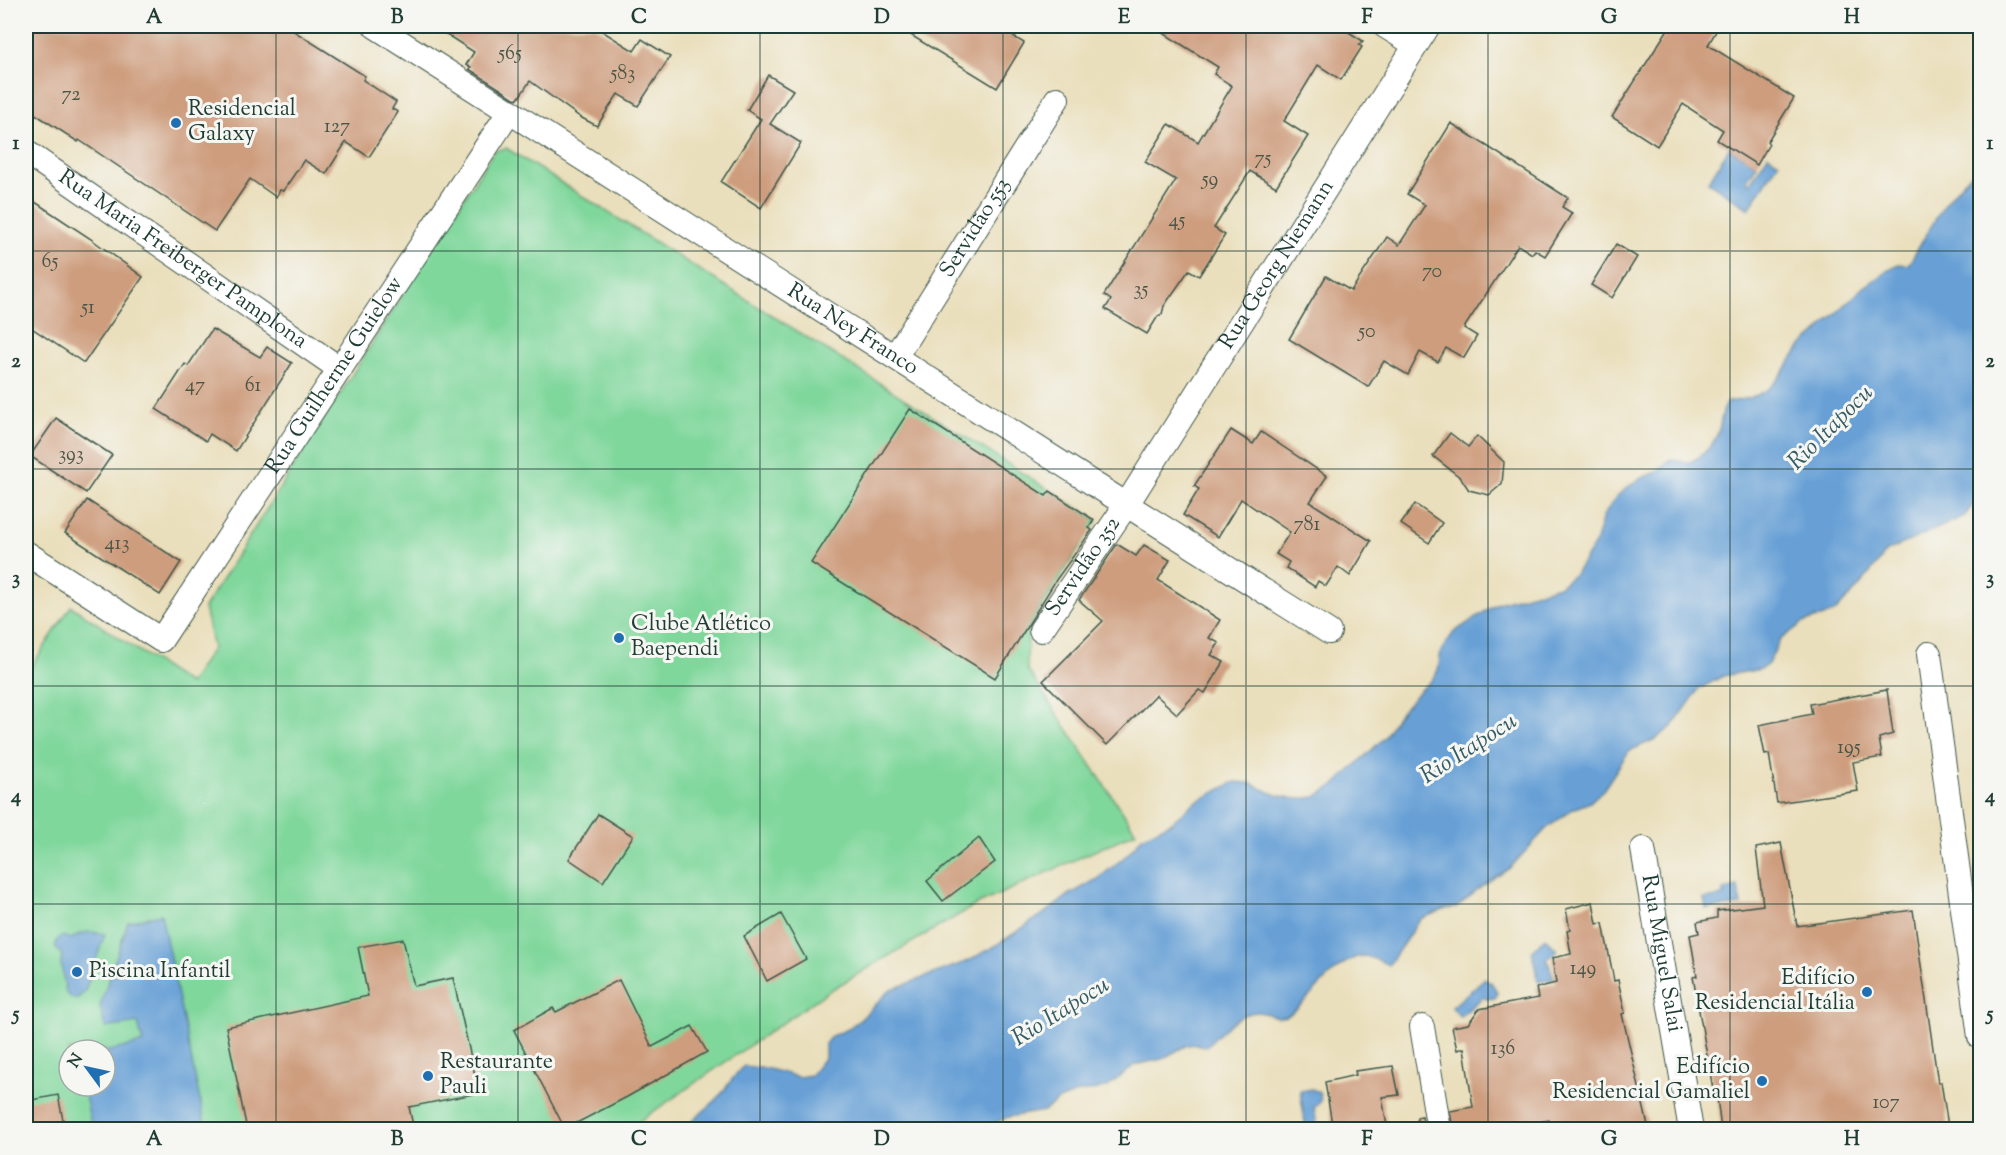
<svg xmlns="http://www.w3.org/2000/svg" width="2006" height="1155" viewBox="0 0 2006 1155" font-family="'Sorts Mill Goudy',serif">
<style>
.green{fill:#7fd79b;stroke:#4f8a68;stroke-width:1.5;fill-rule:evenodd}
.water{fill:#68a0d6;stroke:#446e85;stroke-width:1.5}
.building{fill:#ce9d7e}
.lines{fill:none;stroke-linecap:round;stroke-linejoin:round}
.minor-casing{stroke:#3d5548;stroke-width:26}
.minor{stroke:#fff;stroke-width:24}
.grid{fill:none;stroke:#1f3d34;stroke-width:1.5;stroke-opacity:0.55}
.poi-dot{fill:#1f6fb2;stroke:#f6f6f2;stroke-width:2}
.labels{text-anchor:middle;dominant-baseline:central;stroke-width:6;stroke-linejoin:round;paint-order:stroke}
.number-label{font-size:20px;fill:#4b5546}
.poi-label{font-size:22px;fill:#1f3d34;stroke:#f6f6f2;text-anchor:start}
.street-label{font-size:22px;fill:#1f3d34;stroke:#f6f6f2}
.water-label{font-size:24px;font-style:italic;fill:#355b65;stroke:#f6f6f2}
.neatline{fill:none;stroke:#1f3d34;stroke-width:2}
.grid-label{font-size:20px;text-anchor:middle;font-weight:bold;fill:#1f3d34}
</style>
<rect width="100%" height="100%" fill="#f6f6f2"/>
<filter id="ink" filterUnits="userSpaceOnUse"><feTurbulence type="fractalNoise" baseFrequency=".0167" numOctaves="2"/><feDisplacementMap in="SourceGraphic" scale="12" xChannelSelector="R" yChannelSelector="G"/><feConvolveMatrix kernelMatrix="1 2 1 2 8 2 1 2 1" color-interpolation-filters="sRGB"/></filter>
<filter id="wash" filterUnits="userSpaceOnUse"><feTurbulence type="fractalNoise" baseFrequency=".008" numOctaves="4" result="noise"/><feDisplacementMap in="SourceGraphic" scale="24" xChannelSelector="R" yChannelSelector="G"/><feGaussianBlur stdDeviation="1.35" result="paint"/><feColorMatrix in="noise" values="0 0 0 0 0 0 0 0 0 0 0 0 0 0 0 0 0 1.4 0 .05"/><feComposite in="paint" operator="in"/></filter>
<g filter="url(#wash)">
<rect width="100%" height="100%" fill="#eadfbc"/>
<path class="green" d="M506,148L1097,520L1028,628L1027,669L1136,832L974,906L829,991L628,1129H26V675L71,606L189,684L213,648L204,608L494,151ZM69,1050H105V1086H69Z"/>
<g class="water">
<polygon points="1729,148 1757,165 1747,180 1750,183 1768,155 1779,162 1749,209 1708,182"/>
<path d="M1980,168V495L1965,516L1887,551L1859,587L1835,612L1803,623L1780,640L1768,664L1761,669L1723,676L1699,689L1673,726L1656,739L1629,751L1604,789L1590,802L1573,809L1546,829L1510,868L1484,885L1456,908L1446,909L1420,919L1389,965C1382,963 1371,956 1363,956C1338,957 1310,1002 1288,1015C1278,1021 1268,1012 1257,1012C1234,1013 1221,1035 1205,1047L1197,1044L1187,1045L1162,1059L1135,1065L1107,1087L1077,1093L1059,1100L1044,1111L1008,1117L981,1129H683C694,1119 705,1110 716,1100C726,1090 732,1076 744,1066L769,1069L798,1077L811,1075L825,1057V1044L831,1036L846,1030L862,1018L890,990L968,961L995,946L1048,911L1069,895L1099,878L1128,854L1142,837L1172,822L1195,802L1235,782L1250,783L1276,795L1297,799L1316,797L1337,783L1384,738L1398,715L1421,689L1431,681L1438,670L1441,651L1454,632L1498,603L1559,586L1575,574L1595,544L1603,516L1616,497L1637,480L1656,472L1671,459L1687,463C1702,458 1715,444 1719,429C1722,419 1721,411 1728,402C1776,395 1774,383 1800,348C1807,339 1818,335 1824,325L1863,288L1894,266L1899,264L1908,265C1929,233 1948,188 1980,168Z"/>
<polygon points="1738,887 1741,905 1706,909 1704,899 1723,896 1723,890"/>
<polygon points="161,914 206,1129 92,1129 83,1086 105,1086 105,1052 143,1043 138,1023 105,1028 100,1006 128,922"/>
<polygon points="89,932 105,934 85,991 78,998 73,999 66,993 61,963 62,955 55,947 57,940 63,936 71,939 80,934"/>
<polygon points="1545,938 1557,950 1547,959 1554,979 1538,982 1532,951"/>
<polygon points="1485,978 1489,983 1491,982 1498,993 1495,998 1486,999 1483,997 1460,1017 1452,1007"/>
<polygon points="1312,1089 1319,1092 1321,1101 1314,1108 1318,1129 1306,1129 1300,1091"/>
</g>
<g id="blocks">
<g class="building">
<polygon points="34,26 286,26 365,76 363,80 396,102 392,109 398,112 369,157 346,142 326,174 304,160 283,191 280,190 276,197 250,179 215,231 79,140 78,142 26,108 26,38"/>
<polygon points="433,26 594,26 634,51 642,39 670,57 638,106 618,94 597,126 580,117 530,81 518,99 514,98 469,69 471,67 466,65 474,52"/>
<polygon points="896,26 996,26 1024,43 997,88"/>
<polygon points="1152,26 1339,26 1363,41 1359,45 1362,47 1341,80 1318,65 1284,121 1308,136 1276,187 1250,171 1214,228 1225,235 1199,276 1189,270 1164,306 1162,314 1158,316 1147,334 1105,309 1111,300 1104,295 1176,180 1145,162 1169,124 1198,142 1232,86 1214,74 1218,67"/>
<polygon points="1670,26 1719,26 1708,45 1794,98 1767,142 1769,144 1757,165 1717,140 1723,130 1683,104 1657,146 1612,117"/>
<polygon points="768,75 793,90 770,124 801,143 761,208 721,182 761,119 747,110"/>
<polygon points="1451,123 1568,198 1562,207 1572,213 1545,256 1535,250 1532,254 1518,245 1464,328 1477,336 1464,358 1446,348 1438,362 1420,352 1408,375 1384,361 1368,387 1289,339 1326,276 1351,291 1387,237 1399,245 1425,205 1407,194"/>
<polygon points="26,196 91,239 143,277 84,363 26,324"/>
<polygon points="1616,244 1637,257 1612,298 1591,285"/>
<polygon points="212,329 260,357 267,347 292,363 236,451 210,434 206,441 156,409 185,364 188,366"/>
<polygon points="910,409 1046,496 1050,491 1094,520 1089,528 1092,530 1056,580 995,678 811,563"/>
<polygon points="56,418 112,455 86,493 30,456"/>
<polygon points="1231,430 1253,444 1261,432 1327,476 1310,502 1371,541 1350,576 1338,567 1326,586 1318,581 1315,587 1286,568 1289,562 1276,554 1290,532 1241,499 1218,537 1183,515 1199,489 1194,486"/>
<polygon points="1450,433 1468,447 1477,436 1504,462 1502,484 1489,495 1469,490 1461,478 1433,456"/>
<polygon points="87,500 181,562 160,595 65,533"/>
<polygon points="1415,504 1442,523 1429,543 1401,524"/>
<polygon points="1117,544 1136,556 1144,545 1170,560 1158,580 1220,620 1209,638 1219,643 1211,655 1224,662 1205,693 1199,690 1177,714 1156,695 1107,745 1043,681 1103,621 1079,600"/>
<polygon points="1887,690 1893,734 1879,738 1882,757 1853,762 1858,791 1777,803 1769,754 1765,755 1759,725 1812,714 1810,704"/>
<polygon points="598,814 633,836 603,882 569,859"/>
<polygon points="979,838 995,862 943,901 927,881"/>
<polygon points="1781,843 1797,926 1913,910 1938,1083 1941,1082 1948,1126 1923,1130 1721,1130 1716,1089 1713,1089 1693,977 1697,976 1690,935 1699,933 1697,922 1717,918 1717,911 1763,905 1756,848"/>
<polygon points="1593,902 1597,924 1603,923 1614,981 1618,980 1625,1013 1622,1014 1649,1130 1551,1130 1549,1120 1493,1130 1453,1130 1450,1111 1473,1107 1464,1048 1457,1050 1452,1027 1468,1024 1479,1009 1538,998 1536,988 1556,983 1552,958 1571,954 1567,931 1570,930 1566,909"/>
<polygon points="781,914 806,959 767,981 744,936"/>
<polygon points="403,939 414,986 453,978 479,1093 409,1107 414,1130 247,1130 226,1027 368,996 358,947"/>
<polygon points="619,980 652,1047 692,1026 707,1052 627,1097 565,1129 514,1030 553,1008 556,1012"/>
<polygon points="1393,1066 1399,1095 1382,1097 1387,1126 1365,1130 1333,1130 1325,1082 1356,1075 1355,1071"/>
<polygon points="58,1095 65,1130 26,1130 26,1101"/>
<polygon points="1422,1116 1424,1130 1418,1130 1417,1117"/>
</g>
</g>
</g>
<g filter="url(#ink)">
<use href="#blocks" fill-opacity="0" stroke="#3d5548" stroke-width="1.5"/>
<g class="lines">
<defs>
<g id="minor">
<path id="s1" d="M375,26L1119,500L1329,632"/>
<polyline points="1385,26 1416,45"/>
<path id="s2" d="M26,152L340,369"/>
<path id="s3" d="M895,357L1057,99"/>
<path id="s4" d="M26,553L161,640L510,111"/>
<path id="s5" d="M1041,630L1127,504L1428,26"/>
<polyline points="1929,654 1980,1037"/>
<path id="s6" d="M1643,849L1691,1130"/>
<polyline points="1422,1027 1439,1130"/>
</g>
</defs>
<use href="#minor" class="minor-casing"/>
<use href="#minor" class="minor"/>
</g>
</g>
<path class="grid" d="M276,26V1130M518,26V1130M760,26V1130M1003,26V1130M1246,26V1130M1488,26V1130M1730,26V1130M26,251H1980M26,469H1980M26,686H1980M26,904H1980"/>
<g class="poi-dot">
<circle cx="176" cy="123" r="6"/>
<circle cx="619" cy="638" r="6"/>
<circle cx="77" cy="972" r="6"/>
<circle cx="1867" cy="992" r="6"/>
<circle cx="428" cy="1076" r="6"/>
<circle cx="1762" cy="1081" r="6"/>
</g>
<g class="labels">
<g class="number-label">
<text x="510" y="54">565</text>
<text x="623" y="74">583</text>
<text x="71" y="95">72</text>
<text x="337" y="127">127</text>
<text x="1263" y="159">75</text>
<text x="1210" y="180">59</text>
<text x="1177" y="221">45</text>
<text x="50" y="262">65</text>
<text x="1432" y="272">70</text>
<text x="1141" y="290">35</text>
<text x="88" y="308">51</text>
<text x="1367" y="332">50</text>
<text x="195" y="386">47</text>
<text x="253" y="386">61</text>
<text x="71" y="455">393</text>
<text x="1307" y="525">781</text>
<text x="117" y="544">413</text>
<text x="1849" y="748">195</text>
<text x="1583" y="969">149</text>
<text x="1503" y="1049">136</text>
<text x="1886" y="1103">107</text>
</g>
<g class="poi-label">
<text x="188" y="110">Residencial<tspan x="188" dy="25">Galaxy</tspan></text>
<text x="631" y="625">Clube Atlético<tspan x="631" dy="25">Baependi</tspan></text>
<text x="89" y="972">Piscina Infantil</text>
<text x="1855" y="979" text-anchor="end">Edifício<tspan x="1855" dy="25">Residencial Itália</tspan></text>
<text x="440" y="1063">Restaurante<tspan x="440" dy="25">Pauli</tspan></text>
<text x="1750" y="1068" text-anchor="end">Edifício<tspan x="1750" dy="25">Residencial Gamaliel</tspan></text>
</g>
<g class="street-label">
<text stroke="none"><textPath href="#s3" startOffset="152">Servidão 553</textPath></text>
<text stroke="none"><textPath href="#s2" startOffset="190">Rua Maria Freiberger Pamplona</textPath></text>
<text stroke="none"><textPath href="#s5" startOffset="435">Rua Georg Niemann</textPath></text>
<text stroke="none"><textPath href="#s1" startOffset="566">Rua Ney Franco</textPath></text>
<text stroke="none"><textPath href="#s4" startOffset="477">Rua Guilherme Guielow</textPath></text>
<text stroke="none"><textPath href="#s5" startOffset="76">Servidão 352</textPath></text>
<text stroke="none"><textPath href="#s6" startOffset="106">Rua Miguel Salai</textPath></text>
</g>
<g class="water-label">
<text transform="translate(1831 428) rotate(-45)">Rio Itapocu</text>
<text transform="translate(1469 749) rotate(-33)">Rio Itapocu</text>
<text transform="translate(1061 1012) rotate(-32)">Rio Itapocu</text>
</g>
</g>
<rect width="2006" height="1155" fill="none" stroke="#f6f6f2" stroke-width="66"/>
<g transform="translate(87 1068) rotate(303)"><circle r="28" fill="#f6f6f2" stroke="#a0aca6" stroke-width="1.5"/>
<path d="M0-4.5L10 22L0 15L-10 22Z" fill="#1f6fb2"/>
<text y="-9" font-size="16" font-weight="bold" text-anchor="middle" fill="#1f3d34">N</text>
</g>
<rect x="33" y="33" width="1940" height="1089" class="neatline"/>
<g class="grid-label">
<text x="154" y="23">A</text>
<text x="397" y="23">B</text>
<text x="639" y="23">C</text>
<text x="882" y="23">D</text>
<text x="1124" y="23">E</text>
<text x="1367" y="23">F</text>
<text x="1609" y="23">G</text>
<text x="1852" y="23">H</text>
<text x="16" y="149">1</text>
<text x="1990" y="149">1</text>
<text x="16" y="367">2</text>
<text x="1990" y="367">2</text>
<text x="16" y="584">3</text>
<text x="1990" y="584">3</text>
<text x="16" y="802">4</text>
<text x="1990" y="802">4</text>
<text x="16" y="1020">5</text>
<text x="1990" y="1020">5</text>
<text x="154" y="1145">A</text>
<text x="397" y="1145">B</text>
<text x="639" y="1145">C</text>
<text x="882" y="1145">D</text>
<text x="1124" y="1145">E</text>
<text x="1367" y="1145">F</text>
<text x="1609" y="1145">G</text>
<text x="1852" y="1145">H</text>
</g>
</svg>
